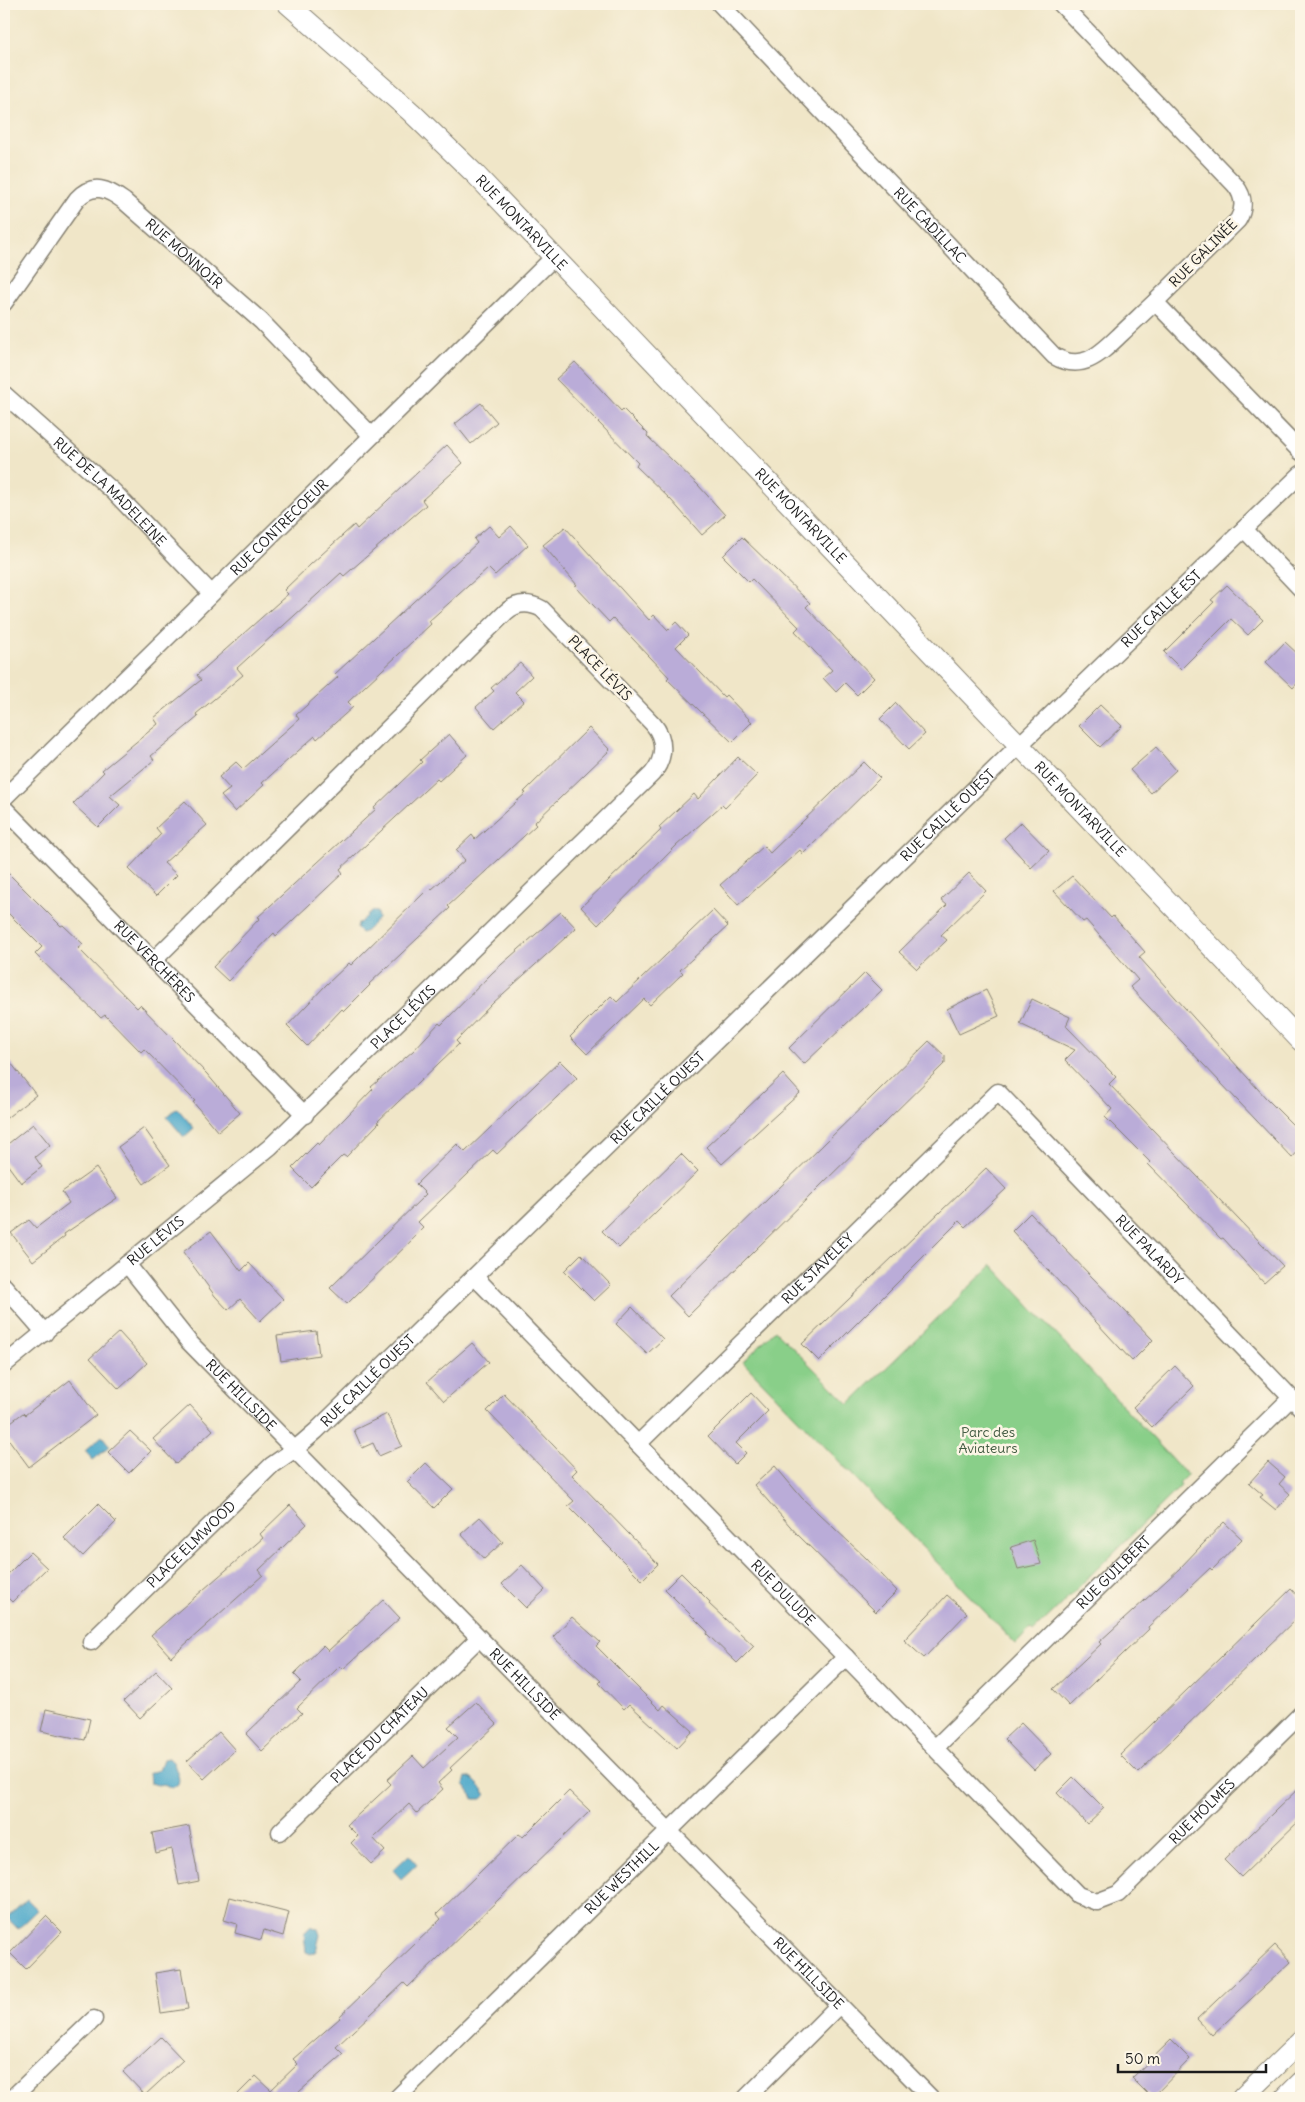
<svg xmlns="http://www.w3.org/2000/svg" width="1305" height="2102" viewBox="0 0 1305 2102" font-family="Delius,sans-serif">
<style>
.green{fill:#89cf89;stroke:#527652}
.water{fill:#4ca8ca;stroke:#346273}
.building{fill:#baacd8}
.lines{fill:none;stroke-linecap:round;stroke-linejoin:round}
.minor-casing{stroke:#868172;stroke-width:19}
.tertiary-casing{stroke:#868172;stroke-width:22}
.minor{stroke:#fff;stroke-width:16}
.tertiary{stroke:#fff;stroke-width:20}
.labels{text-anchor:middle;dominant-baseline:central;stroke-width:5;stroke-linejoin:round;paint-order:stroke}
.street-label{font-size:14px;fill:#1c1c1c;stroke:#fcf5e5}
.park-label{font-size:14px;fill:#425b42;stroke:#fcf5e5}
</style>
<rect width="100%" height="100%" fill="#fcf5e5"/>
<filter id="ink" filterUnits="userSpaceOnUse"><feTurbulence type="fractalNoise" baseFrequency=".02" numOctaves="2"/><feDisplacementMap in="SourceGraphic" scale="10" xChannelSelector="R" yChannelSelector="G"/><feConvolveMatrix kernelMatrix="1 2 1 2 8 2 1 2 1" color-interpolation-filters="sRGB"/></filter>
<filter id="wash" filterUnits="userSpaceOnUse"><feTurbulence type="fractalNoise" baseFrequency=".0096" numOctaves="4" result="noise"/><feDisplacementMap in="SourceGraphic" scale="20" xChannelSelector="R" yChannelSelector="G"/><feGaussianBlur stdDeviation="1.12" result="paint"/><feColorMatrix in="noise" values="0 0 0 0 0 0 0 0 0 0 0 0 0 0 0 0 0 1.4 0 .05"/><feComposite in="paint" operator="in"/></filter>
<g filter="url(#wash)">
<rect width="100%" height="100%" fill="#f0e6c8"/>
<polygon class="green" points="992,1265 1187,1475 1179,1483 1181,1486 1033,1632 1030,1629 1016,1644 743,1362 775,1330 849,1404"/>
<g class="water">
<polygon points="373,911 377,912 378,919 365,932 361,933 357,929 358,924"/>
<polygon points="177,1108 194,1128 184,1137 167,1117"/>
<polygon points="102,1436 110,1446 93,1460 85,1451"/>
<path d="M169,1758L174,1763C175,1770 181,1777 178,1784L172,1788L164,1784L157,1785L150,1783L149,1773L159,1770L163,1759Z"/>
<path d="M466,1777C474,1778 478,1785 483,1789L485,1796L482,1799H474L464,1785Z"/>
<polygon points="409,1855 417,1864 401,1879 393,1870"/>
<polygon points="27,1899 38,1910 18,1929 7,1918"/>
<polygon points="311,1926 318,1929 320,1935 316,1951 311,1954 306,1952 304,1933"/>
</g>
<g id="blocks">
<g class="building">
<polygon points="575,362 621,411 623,409 648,434 647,436 698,485 725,515 702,535 671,500 636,466 638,463 556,379"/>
<polygon points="481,403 497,422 471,444 455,424"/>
<polygon points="447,445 463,463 422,500 426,505 344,576 341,573 237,668 243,675 196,714 198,717 151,756 154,760 110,796 120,805 98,827 73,804 104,772 102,770 158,724 154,718 201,680 197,675 288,594 284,590 310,565 354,525 357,529"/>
<polygon points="489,526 499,537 511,526 528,545 495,575 488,568 429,621 431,624 348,702 353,707 317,739 315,736 262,783 264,785 235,812 221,796 230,789 219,777 236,762 243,769 299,719 296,715 338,677 335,674 477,543 474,539"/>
<polygon points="565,527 649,620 654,615 668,630 676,622 688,635 676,647 724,697 726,695 752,722 732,742 667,679 669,677 613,618 609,622 575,586 577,585 543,545"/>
<polygon points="742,537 810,603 806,607 874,678 857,695 845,683 836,692 823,678 832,670 795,631 799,627 752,579 749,582 723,556"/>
<polygon points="1227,585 1263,620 1248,635 1231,619 1181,669 1164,652 1214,602 1211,600"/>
<polygon points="1285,642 1301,657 1301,679 1293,688 1266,662"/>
<polygon points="520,663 532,676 515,692 524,701 494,728 476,707 494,691 491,688"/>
<polygon points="896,703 925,734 909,749 880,719"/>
<polygon points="1100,705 1122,726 1100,747 1079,726"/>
<polygon points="589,728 610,750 534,823 536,825 448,906 450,908 369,984 370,985 344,1011 342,1009 307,1046 287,1026 326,985 349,963 351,965 430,887 432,889 465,860 456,850 472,835 475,839 526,793 524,792"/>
<polygon points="449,734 467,755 439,781 437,779 340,869 343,873 276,936 274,933 228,981 213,967 260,918 258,917 376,809 374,808 422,762 420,760"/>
<polygon points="1156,747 1176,770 1151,793 1130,770"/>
<polygon points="738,757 757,775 725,808 722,805 676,846 598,925 581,907 661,830 659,827 694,794 698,799"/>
<polygon points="864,762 880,778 803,854 800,850 738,905 720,885 764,846 770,853"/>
<polygon points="185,801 207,825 164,863 177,875 156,896 128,869 161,834 156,828"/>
<polygon points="1021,822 1049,851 1031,868 1004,838"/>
<polygon points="4,869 61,926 63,925 83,944 78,948 137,1008 140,1005 207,1074 240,1113 218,1132 193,1102 195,1101 144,1049 141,1052 105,1015 101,1018 35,954 42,947 4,909"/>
<polygon points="969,873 986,891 941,935 947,940 917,969 899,952 947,905 941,900"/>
<polygon points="1072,876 1111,918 1113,916 1145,952 1139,957 1266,1098 1301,1133 1301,1148 1292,1158 1130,987 1138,980 1086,920 1083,922 1054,891"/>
<polygon points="713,910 728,926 680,970 683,973 650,1005 644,999 587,1054 570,1037 611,996 617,1002"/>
<polygon points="561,912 576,928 493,1003 456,1041 459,1044 377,1122 379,1123 346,1157 343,1155 311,1187 292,1168 317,1143 319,1145 373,1089 371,1087 413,1051 439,1023 441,1025 493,972"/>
<polygon points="865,973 882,990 804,1064 789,1048"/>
<polygon points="986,990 999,1016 959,1034 947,1009"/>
<polygon points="1032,999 1070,1017 1066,1026 1116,1077 1109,1084 1283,1266 1264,1283 1223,1238 1221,1239 1148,1164 1150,1162 1105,1117 1112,1109 1065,1060 1075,1050 1020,1024"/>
<polygon points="929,1041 945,1056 945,1063 688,1316 669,1296"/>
<polygon points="4,1054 36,1095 4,1120"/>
<polygon points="560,1061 577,1078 497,1154 493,1150 418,1222 424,1228 347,1304 330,1288 426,1194 416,1184 457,1144 465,1152"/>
<polygon points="783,1074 800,1093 722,1164 706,1147"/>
<polygon points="33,1124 50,1145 35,1157 42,1167 21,1183 4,1160 4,1147"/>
<polygon points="144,1128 170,1165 144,1184 118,1147"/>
<polygon points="681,1154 698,1171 619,1248 602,1231"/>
<polygon points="96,1168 117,1198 64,1234 65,1236 33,1261 11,1233 29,1220 36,1228 69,1203 62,1192"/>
<polygon points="986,1168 1006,1189 965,1227 959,1221 819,1361 802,1344"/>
<polygon points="1030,1213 1153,1340 1132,1361 1012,1231"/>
<polygon points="211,1231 241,1271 249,1263 283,1299 260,1321 240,1299 228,1310 215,1296 183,1252"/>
<polygon points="581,1254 611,1285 594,1301 564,1271"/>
<polygon points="632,1307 663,1339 647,1354 616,1324"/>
<polygon points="316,1331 319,1355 281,1361 277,1336"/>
<polygon points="119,1332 147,1363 119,1389 90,1358"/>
<polygon points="472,1343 489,1362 444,1401 427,1382"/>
<polygon points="1175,1366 1194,1386 1152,1427 1133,1407"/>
<polygon points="70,1380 96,1415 29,1467 4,1433 4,1427 23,1413 25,1415"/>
<polygon points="751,1393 768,1411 736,1443 746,1453 735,1464 708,1436"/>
<polygon points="504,1394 577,1470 572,1475 658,1564 642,1580 568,1506 574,1501 487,1411"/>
<polygon points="190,1405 213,1430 176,1464 153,1439"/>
<polygon points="387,1414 402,1446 379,1456 373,1443 362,1448 354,1430"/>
<polygon points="130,1431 151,1451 129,1473 108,1452"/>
<polygon points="1268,1462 1285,1477 1279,1484 1290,1494 1276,1510 1260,1497 1263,1495 1249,1483"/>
<polygon points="426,1463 453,1489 434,1508 407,1482"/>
<polygon points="775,1466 802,1498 866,1558 897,1591 876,1612 797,1534 754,1485"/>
<polygon points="98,1504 116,1522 83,1556 64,1538"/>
<polygon points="290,1505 307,1524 259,1570 263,1575 171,1657 151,1635 263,1538 260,1534"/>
<polygon points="480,1517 503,1542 484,1559 461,1534"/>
<polygon points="1224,1522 1242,1539 1212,1570 1210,1568 1148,1627 1149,1629 1069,1706 1053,1689 1101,1644 1099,1642 1179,1569"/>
<polygon points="1033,1540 1041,1564 1018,1569 1011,1547"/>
<polygon points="30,1552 47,1568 12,1602 4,1594 4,1578"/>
<polygon points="522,1565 545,1590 526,1608 502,1584"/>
<polygon points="681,1573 710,1602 709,1604 754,1646 737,1663 707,1634 708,1632 665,1589"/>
<polygon points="1291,1589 1301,1600 1301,1614 1138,1773 1120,1755"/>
<polygon points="947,1595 967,1613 924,1658 904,1640"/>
<polygon points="383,1600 400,1618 343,1669 340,1666 297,1708 302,1713 262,1751 246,1734 301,1681 294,1674 323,1646 328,1651"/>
<polygon points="572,1617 600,1642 596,1646 660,1710 664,1705 693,1731 677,1748 629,1704 624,1709 599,1683 601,1681 553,1637"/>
<polygon points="156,1671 172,1688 140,1718 124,1701"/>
<polygon points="476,1702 497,1724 450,1768 452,1770 438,1783 443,1789 417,1813 409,1804 373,1838 385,1851 371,1864 351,1843 358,1836 347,1825 391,1784 387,1780 413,1756 424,1768 458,1737 448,1727"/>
<polygon points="46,1709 90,1719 85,1740 41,1731"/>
<polygon points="1021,1723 1051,1754 1034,1770 1004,1739"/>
<polygon points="219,1732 235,1750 204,1779 187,1761"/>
<polygon points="1073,1777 1104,1808 1087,1824 1057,1793"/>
<polygon points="1301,1786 1301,1819 1241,1877 1224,1860"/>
<polygon points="569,1791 590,1811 408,1987 404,1983 336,2047 343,2054 292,2098 234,2098 256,2076 271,2090 298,2064 293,2059 340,2018 339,2017 441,1919 437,1914 519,1834 523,1837"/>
<polygon points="189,1826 199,1881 179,1885 172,1849 156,1853 152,1833"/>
<polygon points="230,1897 289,1912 283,1936 264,1930 261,1940 235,1933 237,1924 224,1920"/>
<polygon points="46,1916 62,1932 26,1969 10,1953"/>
<polygon points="1275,1945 1291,1962 1212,2035 1197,2019"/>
<polygon points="181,1969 188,2009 161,2013 155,1973"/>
<polygon points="161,2037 183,2060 145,2095 123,2072"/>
<polygon points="1171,2040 1190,2059 1152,2098 1132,2078"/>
</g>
</g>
</g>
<g filter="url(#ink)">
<use href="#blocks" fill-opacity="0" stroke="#868172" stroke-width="1"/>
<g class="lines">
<defs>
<g id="minor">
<path id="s1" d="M720,4L1054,356C1083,373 1101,353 1121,334C1133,323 1144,312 1155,302"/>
<path d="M1061,4L1235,185C1244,196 1245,208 1238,220L1155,302L1301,452"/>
<path id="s2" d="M4,303L77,199C93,182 108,189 124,201L261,321L371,435"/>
<path id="s3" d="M4,394L114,492L211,593"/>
<polyline points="1244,529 1301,589"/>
<path id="s4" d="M4,798L554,257"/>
<path id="s5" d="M4,808L305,1115"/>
<path id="s6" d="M127,1264L189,1342L931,2098"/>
<path id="s7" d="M475,1277L1078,1895L1097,1902L1118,1894L1301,1714"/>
<polyline points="4,1286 45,1333"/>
<path id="s8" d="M4,1365L270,1147L652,774C665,759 666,739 653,724L542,609C529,602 517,602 506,612L153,961"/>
<path id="s9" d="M638,1444L998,1092L1301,1408"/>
<path id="s10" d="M91,1642L272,1465L294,1450L316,1431L1005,759L1301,474"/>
<path id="s11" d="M936,1747L1291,1398"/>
<path id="s12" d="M280,1832L478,1639"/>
<polyline points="12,2098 94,2019"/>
<path id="s13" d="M397,2098L846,1657"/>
<polyline points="746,2098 839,2005"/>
</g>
<g id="tertiary">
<path id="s14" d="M288,4L411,112L476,175L1301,1041"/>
<polyline points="1242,2098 1301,2041"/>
<polyline points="1285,2098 1301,2082"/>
</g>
</defs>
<use href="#minor" class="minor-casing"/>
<use href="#tertiary" class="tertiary-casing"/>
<use href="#minor" class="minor"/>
<use href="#tertiary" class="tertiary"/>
</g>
</g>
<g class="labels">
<g class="street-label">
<text stroke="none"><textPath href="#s14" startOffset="320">RUE MONTARVILLE</textPath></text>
<text stroke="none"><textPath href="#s1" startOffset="305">RUE CADILLAC</textPath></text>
<text transform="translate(1203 253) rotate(-45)">RUE GALINÉE</text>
<text stroke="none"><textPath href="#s2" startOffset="260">RUE MONNOIR</textPath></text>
<text stroke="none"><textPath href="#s3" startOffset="144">RUE DE LA MADELEINE</textPath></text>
<text stroke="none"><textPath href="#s14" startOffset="725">RUE MONTARVILLE</textPath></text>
<text stroke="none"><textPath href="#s4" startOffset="386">RUE CONTRECOEUR</textPath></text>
<text stroke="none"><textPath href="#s10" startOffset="1488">RUE CAILLÉ EST</textPath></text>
<text transform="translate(600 668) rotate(46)">PLACE LÉVIS</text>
<text stroke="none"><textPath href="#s14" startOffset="1130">RUE MONTARVILLE</textPath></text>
<text stroke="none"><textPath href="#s10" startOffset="1191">RUE CAILLÉ OUEST</textPath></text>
<text stroke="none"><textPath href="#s5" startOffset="215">RUE VERCHÈRES</textPath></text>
<text stroke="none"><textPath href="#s8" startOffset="530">PLACE LÉVIS</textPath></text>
<text stroke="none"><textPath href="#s10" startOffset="786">RUE CAILLÉ OUEST</textPath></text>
<text stroke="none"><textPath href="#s8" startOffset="196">RUE LÉVIS</textPath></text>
<text stroke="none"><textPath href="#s9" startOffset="722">RUE PALARDY</textPath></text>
<text stroke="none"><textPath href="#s9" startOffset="251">RUE STAVELEY</textPath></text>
<text stroke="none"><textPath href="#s10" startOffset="381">RUE CAILLÉ OUEST</textPath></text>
<text stroke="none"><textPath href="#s6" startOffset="174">RUE HILLSIDE</textPath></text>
<text stroke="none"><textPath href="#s10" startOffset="140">PLACE ELMWOOD</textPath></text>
<text stroke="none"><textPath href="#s11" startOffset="249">RUE GUILBERT</textPath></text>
<text stroke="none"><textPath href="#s7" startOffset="441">RUE DULUDE</textPath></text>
<text stroke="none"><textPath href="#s6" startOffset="579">RUE HILLSIDE</textPath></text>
<text stroke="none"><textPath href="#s12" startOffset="139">PLACE DU CHÂTEAU</textPath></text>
<text stroke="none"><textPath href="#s7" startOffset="1024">RUE HOLMES</textPath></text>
<text stroke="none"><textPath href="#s13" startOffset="315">RUE WESTHILL</textPath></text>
<text stroke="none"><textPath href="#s6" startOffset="984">RUE HILLSIDE</textPath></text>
</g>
<g class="park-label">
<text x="988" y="1432">Parc des<tspan x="988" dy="16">Aviateurs</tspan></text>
</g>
</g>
<rect width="1305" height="2102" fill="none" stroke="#fcf5e5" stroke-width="20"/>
<path d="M1118 2064v8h148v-8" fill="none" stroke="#1c1c1c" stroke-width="2.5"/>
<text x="1125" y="2064" font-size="15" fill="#1c1c1c" stroke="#fcf5e5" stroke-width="4" paint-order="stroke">50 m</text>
</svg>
